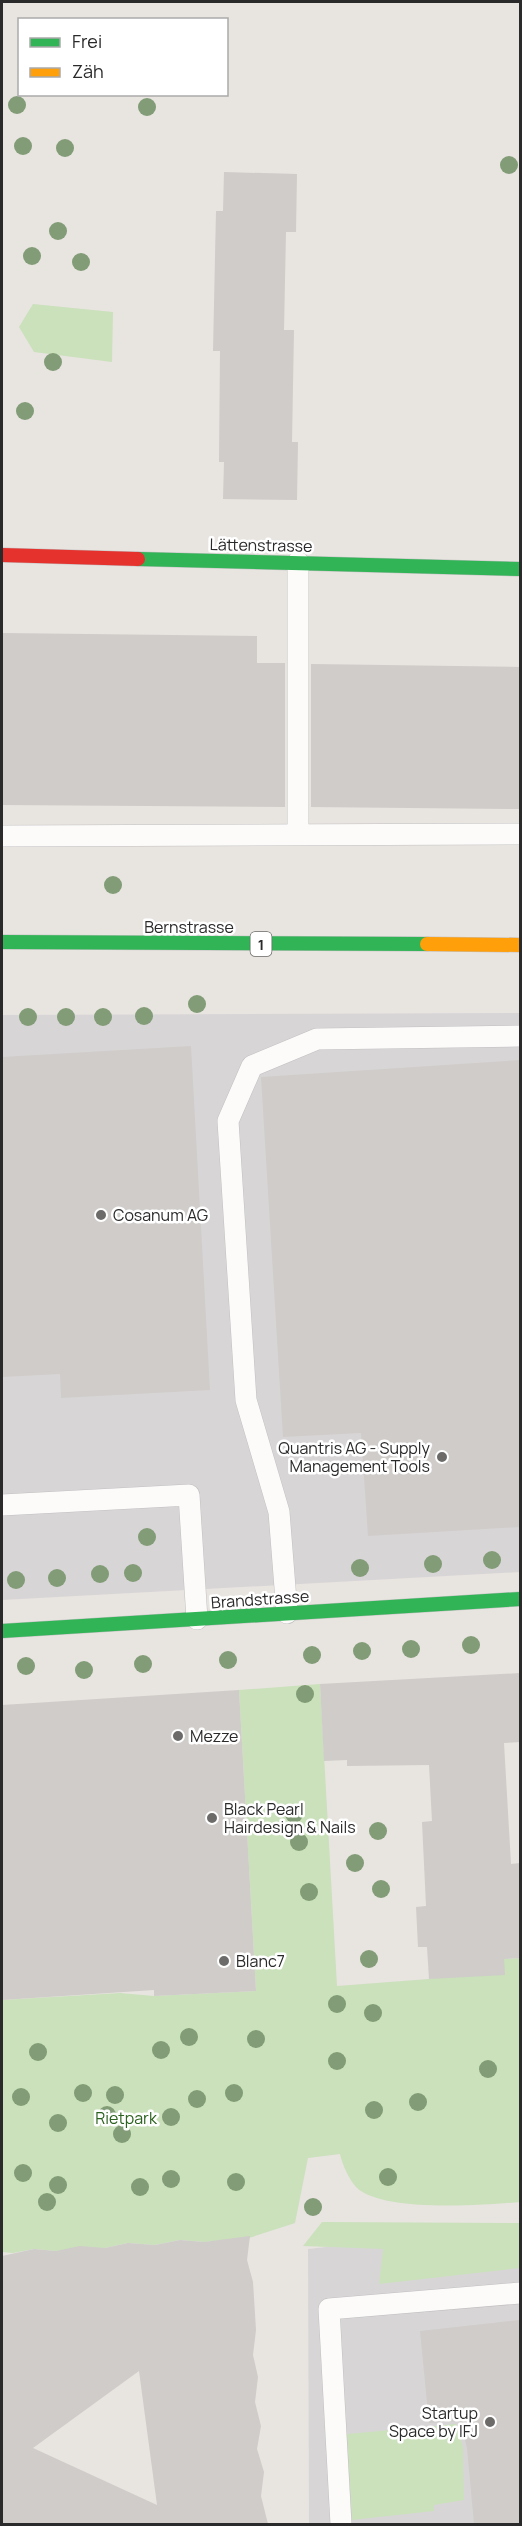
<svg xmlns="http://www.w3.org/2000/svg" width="522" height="2526" viewBox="0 0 522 2526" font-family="Manrope,sans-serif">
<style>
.industrial{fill:#d8d5d7}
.green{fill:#cae1bb}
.building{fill:#cfccc9;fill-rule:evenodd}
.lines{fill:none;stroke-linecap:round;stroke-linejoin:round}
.lane-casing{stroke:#c1c0c1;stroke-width:22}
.fast-casing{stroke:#c1c0c1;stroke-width:15}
.slow-casing{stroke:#c1c0c1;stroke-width:15}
.jam-casing{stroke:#c1c0c1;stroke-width:15}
.lane{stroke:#fcfbfa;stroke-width:21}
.fast{stroke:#30b455;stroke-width:14}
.slow{stroke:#ff9f0a;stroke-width:14}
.jam{stroke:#e5322d;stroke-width:14}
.tree{fill:#819c76}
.poi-dot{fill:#6c6b6a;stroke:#fff;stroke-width:2}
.labels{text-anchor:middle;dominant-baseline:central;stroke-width:5;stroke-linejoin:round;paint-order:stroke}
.shield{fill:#fff;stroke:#6a6a6a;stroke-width:1.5}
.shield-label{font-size:15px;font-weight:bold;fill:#2a2a2a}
.street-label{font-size:16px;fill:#2a2a2a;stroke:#fff}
.poi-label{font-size:16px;fill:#2a2a2a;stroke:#fff;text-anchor:start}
.park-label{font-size:16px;fill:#2c621f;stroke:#fff}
</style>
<rect width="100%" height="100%" fill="#e8e4e0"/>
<g class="industrial">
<polygon points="520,1013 520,1572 2,1600 2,1015"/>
<polygon points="520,2225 520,2524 309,2524 308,2249"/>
</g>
<g class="green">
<polygon points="33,304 113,312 112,362 34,352 19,327"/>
<path d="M320,1684L337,1986L429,1979L504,1959L520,1958V2202C484,2205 382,2213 356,2187C349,2179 342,2164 340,2154L308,2158L295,2223L249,2238L204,2242L180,2240L155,2245L128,2243L105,2248L56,2251L34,2249L13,2253L2,2252V2000L120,1993L154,1996L256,1991L239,1690Z"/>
<polygon points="322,2222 520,2223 520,2268 379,2284 383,2249 303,2246"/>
<polygon points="456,2424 463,2447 464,2500 434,2505 434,2511 352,2520 347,2434"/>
</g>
<g class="building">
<polygon points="224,172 297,174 296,232 286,232 284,330 294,330 292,442 298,442 297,500 223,499 224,462 219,462 220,351 213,351 216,211 223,211"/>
<polygon points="2,633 257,636 257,663 285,663 285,807 2,805"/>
<polygon points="311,664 520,667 520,809 311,807"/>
<polygon points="191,1046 210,1390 61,1398 60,1374 2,1377 2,1057"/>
<polygon points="520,1060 520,1527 368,1536 361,1433 283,1437 261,1077"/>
<polygon points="520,1673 520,1742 504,1743 511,1864 520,1863 520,1958 504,1959 505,1975 429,1979 427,1947 418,1947 416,1907 426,1906 422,1822 432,1821 429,1765 347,1766 347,1760 324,1761 320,1684"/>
<polygon points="239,1690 256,1991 154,1996 154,1990 2,2000 2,1705"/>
<path d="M250,2236L247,2260L253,2282L256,2330L253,2355L258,2377L255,2402L261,2426L257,2449L264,2472L261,2496L268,2524H2V2256L34,2249L56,2251L80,2246L105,2248L128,2243L155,2245L180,2240L204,2242ZM139,2371L157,2505L33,2448Z"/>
<polygon points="520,2320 520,2524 474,2524 467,2448 460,2421 429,2423 420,2331"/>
</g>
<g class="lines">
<defs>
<g id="lane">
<polyline points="298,834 298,562"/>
<polyline points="2,836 520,834"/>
<polyline points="2,1505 189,1495 197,1619"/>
<polyline points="287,1613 279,1512 246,1400 228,1121 252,1066 317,1039 520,1036"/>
<polyline points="341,2524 329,2309 520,2293"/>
</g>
<g id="fast">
<polyline points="138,559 520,569"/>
<polyline points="2,942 427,944"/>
<polyline points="2,1631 520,1599"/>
</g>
<polyline id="slow" points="427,944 520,945"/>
<polyline id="jam" points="2,555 138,559"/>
</defs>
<use href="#lane" class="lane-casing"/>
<use href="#fast" class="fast-casing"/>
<use href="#slow" class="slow-casing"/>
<use href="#jam" class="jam-casing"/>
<use href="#lane" class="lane"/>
<use href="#fast" class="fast"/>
<use href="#slow" class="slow"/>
<use href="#jam" class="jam"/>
</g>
<g class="tree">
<circle cx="17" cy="105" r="9"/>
<circle cx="147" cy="107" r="9"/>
<circle cx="23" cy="146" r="9"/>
<circle cx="65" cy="148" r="9"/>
<circle cx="509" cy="165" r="9"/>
<circle cx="58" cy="231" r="9"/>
<circle cx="32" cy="256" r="9"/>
<circle cx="81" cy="262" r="9"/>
<circle cx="53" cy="362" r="9"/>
<circle cx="25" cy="411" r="9"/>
<circle cx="113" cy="885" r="9"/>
<circle cx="197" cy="1004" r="9"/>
<circle cx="144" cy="1016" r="9"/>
<circle cx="28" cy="1017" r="9"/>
<circle cx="66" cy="1017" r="9"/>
<circle cx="103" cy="1017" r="9"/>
<circle cx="147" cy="1537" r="9"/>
<circle cx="492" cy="1560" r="9"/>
<circle cx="433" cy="1564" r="9"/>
<circle cx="360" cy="1568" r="9"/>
<circle cx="133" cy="1573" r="9"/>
<circle cx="100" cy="1574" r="9"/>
<circle cx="57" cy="1578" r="9"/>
<circle cx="16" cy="1580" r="9"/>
<circle cx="471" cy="1645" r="9"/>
<circle cx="411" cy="1649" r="9"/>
<circle cx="362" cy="1651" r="9"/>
<circle cx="312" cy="1655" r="9"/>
<circle cx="228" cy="1660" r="9"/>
<circle cx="143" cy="1664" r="9"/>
<circle cx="26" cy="1666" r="9"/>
<circle cx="84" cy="1670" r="9"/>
<circle cx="305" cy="1694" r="9"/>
<circle cx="294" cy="1814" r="9"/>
<circle cx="378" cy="1831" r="9"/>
<circle cx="299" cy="1842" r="9"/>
<circle cx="355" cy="1863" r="9"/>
<circle cx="381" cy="1889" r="9"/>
<circle cx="309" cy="1892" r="9"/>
<circle cx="369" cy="1959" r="9"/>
<circle cx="337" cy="2004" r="9"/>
<circle cx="373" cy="2013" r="9"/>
<circle cx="189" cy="2037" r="9"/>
<circle cx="256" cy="2039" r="9"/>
<circle cx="161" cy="2050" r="9"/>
<circle cx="38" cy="2052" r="9"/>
<circle cx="337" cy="2061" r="9"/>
<circle cx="488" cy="2069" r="9"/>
<circle cx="83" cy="2093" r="9"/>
<circle cx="234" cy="2093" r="9"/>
<circle cx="115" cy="2095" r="9"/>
<circle cx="21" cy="2097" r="9"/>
<circle cx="197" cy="2099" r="9"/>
<circle cx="418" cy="2102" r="9"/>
<circle cx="374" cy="2110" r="9"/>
<circle cx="107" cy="2115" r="9"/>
<circle cx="171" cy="2117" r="9"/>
<circle cx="58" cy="2123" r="9"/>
<circle cx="122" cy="2134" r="9"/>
<circle cx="23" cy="2173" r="9"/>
<circle cx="388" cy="2177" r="9"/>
<circle cx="171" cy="2179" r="9"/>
<circle cx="236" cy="2182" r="9"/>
<circle cx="58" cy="2185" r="9"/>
<circle cx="140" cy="2187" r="9"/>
<circle cx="47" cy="2202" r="9"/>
<circle cx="313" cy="2207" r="9"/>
</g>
<g class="poi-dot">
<circle cx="101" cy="1215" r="6"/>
<circle cx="442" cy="1457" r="6"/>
<circle cx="178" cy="1736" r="6"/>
<circle cx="212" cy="1818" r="6"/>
<circle cx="224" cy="1961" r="6"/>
<circle cx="490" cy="2422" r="6"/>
</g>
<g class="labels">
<rect class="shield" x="250.5" y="932" width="21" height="24" rx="4.5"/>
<g class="shield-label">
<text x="261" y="944">1</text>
</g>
<g class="street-label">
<text transform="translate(261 545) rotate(1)">Lättenstrasse</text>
<text x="189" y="927">Bernstrasse</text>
<text transform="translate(260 1599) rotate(-4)">Brandstrasse</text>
</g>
<g class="poi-label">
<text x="113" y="1215">Cosanum AG</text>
<text x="430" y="1448" text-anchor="end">Quantris AG - Supply<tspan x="430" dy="18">Management Tools</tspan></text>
<text x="190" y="1736">Mezze</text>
<text x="224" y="1809">Black Pearl<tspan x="224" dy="18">Hairdesign &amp; Nails</tspan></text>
<text x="236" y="1961">Blanc7</text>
<text x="478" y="2413" text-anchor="end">Startup<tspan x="478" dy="18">Space by IFJ</tspan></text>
</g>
<g class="park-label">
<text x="126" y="2118">Rietpark</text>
</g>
</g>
<rect width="522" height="2526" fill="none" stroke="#2a2a2a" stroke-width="6"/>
<rect x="18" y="18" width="210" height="78" fill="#ffffff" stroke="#aaaaaa" stroke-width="1.5"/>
<rect x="30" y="38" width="30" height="9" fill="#30b455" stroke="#aaaaaa" stroke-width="1.5"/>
<text x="72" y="48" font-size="18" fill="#2a2a2a">Frei</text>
<rect x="30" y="68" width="30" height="9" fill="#ff9f0a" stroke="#aaaaaa" stroke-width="1.5"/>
<text x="72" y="78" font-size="18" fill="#2a2a2a">Zäh</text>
</svg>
